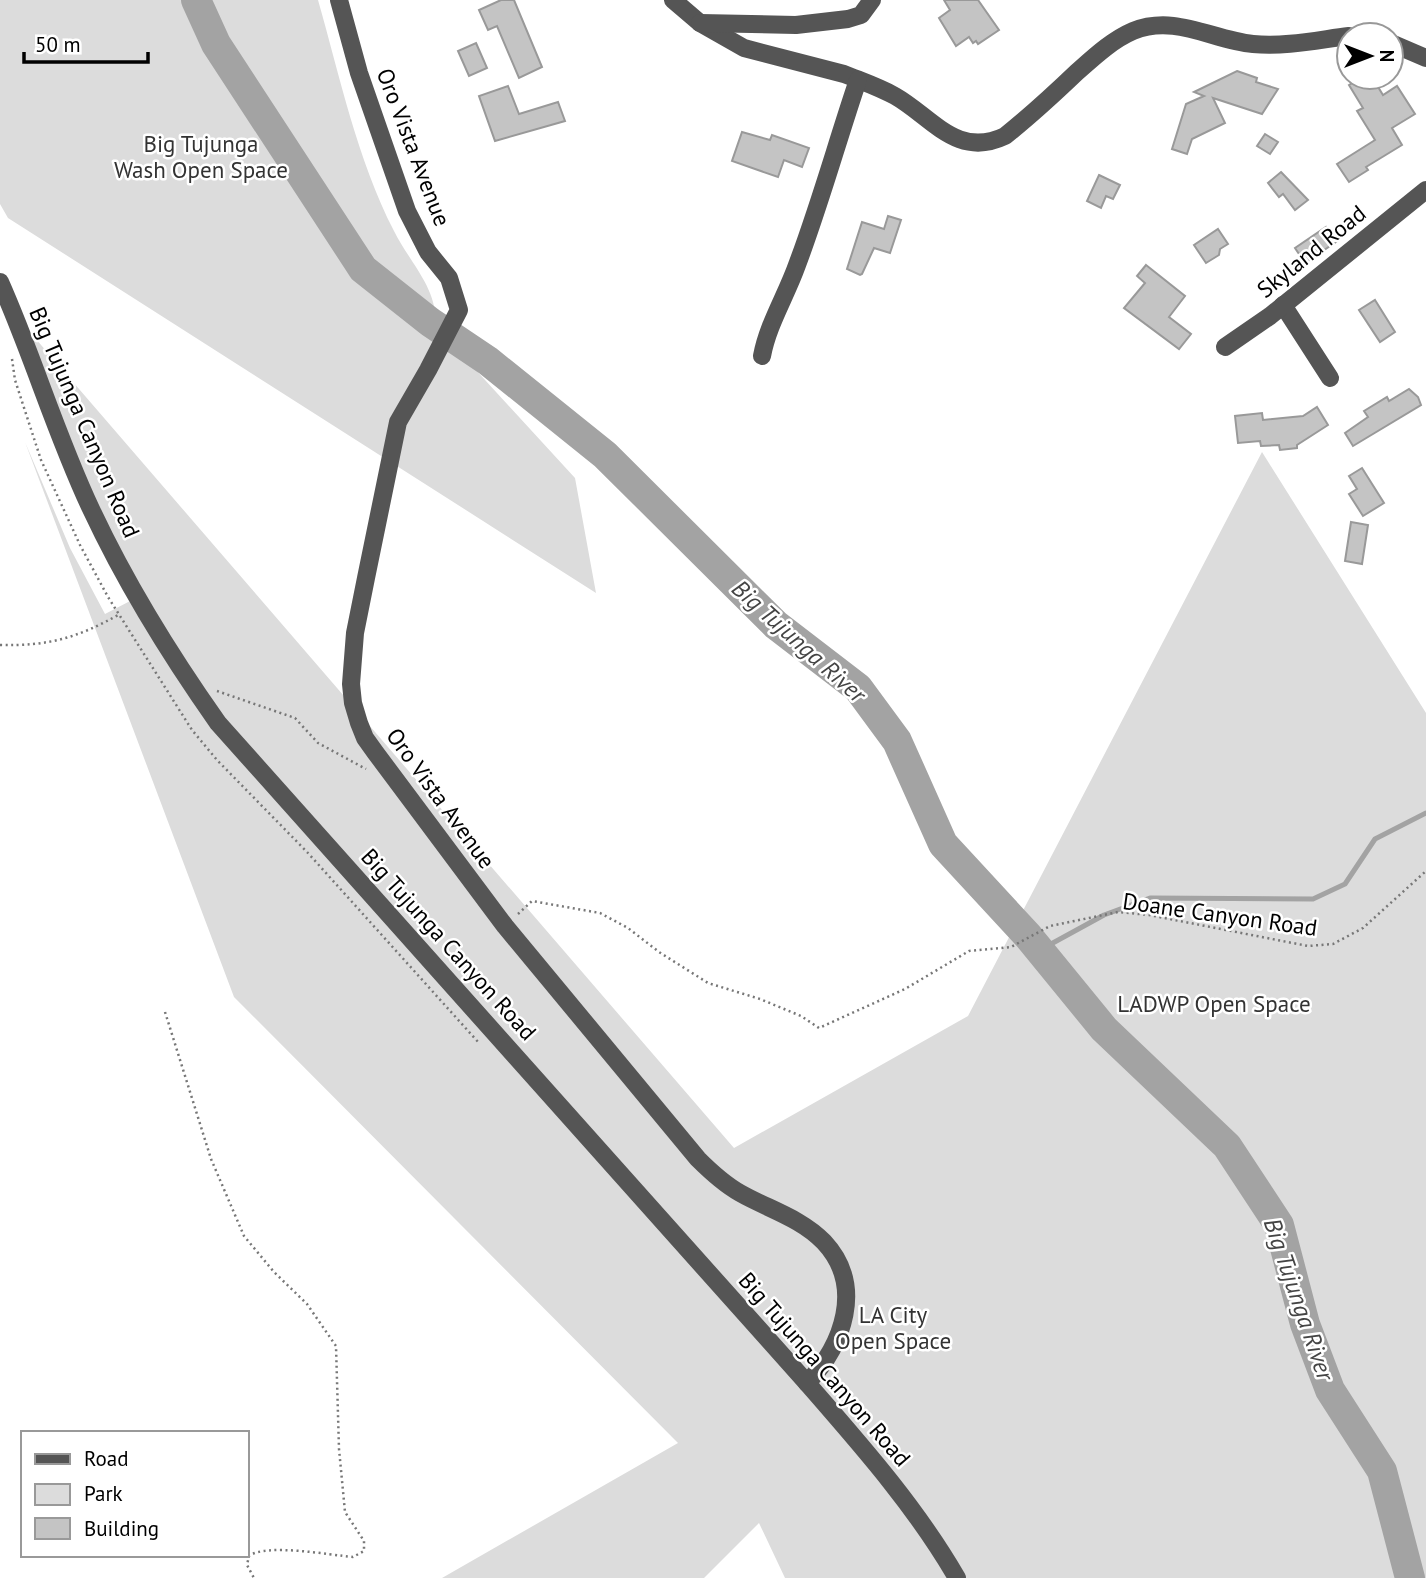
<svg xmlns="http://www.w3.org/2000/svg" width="1426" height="1578" viewBox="0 0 1426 1578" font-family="'PT Sans',sans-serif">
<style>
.green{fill:#dcdcdc}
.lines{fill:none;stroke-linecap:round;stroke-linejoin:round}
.stream{stroke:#a3a3a3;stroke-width:5}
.river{stroke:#a3a3a3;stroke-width:30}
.building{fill:#c4c4c4;stroke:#999;stroke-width:2}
.path{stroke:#777;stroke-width:2.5;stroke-dasharray:2 3.5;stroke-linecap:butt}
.minor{stroke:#555;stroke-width:18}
.labels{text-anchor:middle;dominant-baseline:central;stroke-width:5;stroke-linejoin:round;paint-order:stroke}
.park-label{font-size:23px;fill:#333;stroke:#fff}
.street-label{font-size:23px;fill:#000;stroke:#fff}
.water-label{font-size:24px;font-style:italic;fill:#444;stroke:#fff}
</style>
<rect width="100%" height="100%" fill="#fff"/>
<g class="green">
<path d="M0,0H318C340,77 357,159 394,231C412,267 445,295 433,338L453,345L575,478L596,593L8,218L0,204Z"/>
<polygon points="10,309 734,1148 968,1016 1262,452 1426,713 1426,1578 1420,1578 1382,1460 1373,1460 1411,1578 785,1578 759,1523 704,1578 442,1578 678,1443 234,997 25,442 70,548 105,614 134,599"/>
</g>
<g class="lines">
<polyline class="stream" points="1040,950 1104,915 1150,898 1313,899 1345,884 1375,839 1426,813"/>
<polyline class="river" points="196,0 216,44 363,269 430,322 488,361 605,455 776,625 858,688 897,741 943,844 1028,936 1104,1029 1227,1146 1279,1225 1305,1324 1330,1390 1382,1471 1410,1578"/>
</g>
<g class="building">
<polygon points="501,0 514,0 542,67 519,78 497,26 488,30 479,10"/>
<polygon points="944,0 978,0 999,30 978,44 976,41 973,43 969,37 956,46 939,18 950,10"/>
<polygon points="476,43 487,68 469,76 458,51"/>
<polygon points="1237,71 1257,78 1256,82 1278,89 1262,114 1213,98 1225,123 1192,139 1187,154 1172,149 1186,104 1204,96 1194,92"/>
<polygon points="1362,77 1372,77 1383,95 1397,86 1415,114 1392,128 1402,145 1366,167 1368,170 1349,182 1337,164 1375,140 1357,111 1363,108 1349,85"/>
<polygon points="508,86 519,114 558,102 565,121 495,141 479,96"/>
<polygon points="742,132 770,140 772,135 809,148 802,167 784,160 778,177 732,161"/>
<polygon points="1265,134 1278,142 1270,154 1257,146"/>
<polygon points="1281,172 1308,200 1295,210 1283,194 1279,197 1268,183"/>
<polygon points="1099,175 1120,185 1113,199 1106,196 1101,208 1087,201"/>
<polygon points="888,216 901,220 890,253 874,248 862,274 860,275 847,269 862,222 884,229"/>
<polygon points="1326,227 1336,242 1305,263 1295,248"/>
<polygon points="1218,229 1228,244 1220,249 1219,255 1206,263 1194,245"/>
<polygon points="1146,265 1185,296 1169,317 1191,334 1179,349 1124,308 1145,283 1137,276"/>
<polygon points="1375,300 1395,332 1380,342 1359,310"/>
<polygon points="1409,389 1418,397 1421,405 1353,446 1345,433 1368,417 1364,411 1387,397 1389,401"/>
<polygon points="1317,407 1328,425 1297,445 1297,448 1280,450 1279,445 1261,446 1260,441 1238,443 1235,416 1262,413 1263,420 1303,416"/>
<polygon points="1362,468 1384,503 1363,516 1349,494 1357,489 1349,476"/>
<polygon points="1351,522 1368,525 1362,564 1345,561"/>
</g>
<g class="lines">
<g class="path">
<polyline points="12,359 15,380 41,460 80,545 108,597 192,730 217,760 308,853 479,1043"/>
<path d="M0,645C49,646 77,638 120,614"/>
<polyline points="217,691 295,718 318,743 366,769"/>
<polyline points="518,914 532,901 600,913 628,928 659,952 708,983 760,999 801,1016 819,1028 905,989 969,951 1011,947 1050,926 1118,912 1149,915 1308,946 1333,944 1363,928 1426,871"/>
<path d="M165,1012L211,1159L244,1236L274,1272L307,1304L336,1346L339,1449L345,1512L364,1541V1551L353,1557C330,1555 266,1543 249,1556L247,1565L254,1578"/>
</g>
<g class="minor">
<path d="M339,0L359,73L407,211L428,252L449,278L459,310L428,370L398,422L366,578L355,633L351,684L353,703L359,723L365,738L375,752L505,926L698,1159C711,1172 724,1184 740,1193C768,1209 801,1218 824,1242C865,1286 843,1345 807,1383"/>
<path d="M673,0L700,23L744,48L844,74C861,81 879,87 895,96C932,117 957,159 1005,136C1030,116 1054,94 1077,72C1094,57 1112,40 1133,31C1175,14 1212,40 1253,44C1285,47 1317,40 1349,36"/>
<polyline points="700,23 796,25 848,19 861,15 872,0"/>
<polyline points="1391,43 1426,58"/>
<path d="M0,282C33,356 56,435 91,509C126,584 170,655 218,723L807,1383C861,1445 916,1507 957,1578"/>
<polyline points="1283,305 1330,378"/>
<polyline points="1225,347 1270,316 1426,190"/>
<path d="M762,356C768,324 786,296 797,265C820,204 837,142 858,80"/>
</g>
</g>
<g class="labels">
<g class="park-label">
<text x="201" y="143">Big Tujunga<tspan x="201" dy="26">Wash Open Space</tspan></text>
<text x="1214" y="1003">LADWP Open Space</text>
<text x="893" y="1314">LA City<tspan x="893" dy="26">Open Space</tspan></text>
</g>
<g class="street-label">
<text transform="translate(414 147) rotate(69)">Oro Vista Avenue</text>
<text transform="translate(1311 251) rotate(-39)">Skyland Road</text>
<text transform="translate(85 422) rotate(67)">Big Tujunga Canyon Road</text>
<text transform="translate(441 798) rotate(54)">Oro Vista Avenue</text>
<text transform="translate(1220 914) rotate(8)">Doane Canyon Road</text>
<text transform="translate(449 944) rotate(48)">Big Tujunga Canyon Road</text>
<text transform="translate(825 1369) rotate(49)">Big Tujunga Canyon Road</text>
</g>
<g class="water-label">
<text transform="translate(799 641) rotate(42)">Big Tujunga River</text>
<text transform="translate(1299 1299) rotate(71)">Big Tujunga River</text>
</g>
</g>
<rect x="21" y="1431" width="228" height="126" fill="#ffffff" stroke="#999999" stroke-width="2"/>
<rect x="35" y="1454" width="35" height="10" fill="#555555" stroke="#999999" stroke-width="2"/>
<text x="84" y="1466" font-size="21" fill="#000000">Road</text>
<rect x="35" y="1484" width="35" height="21" fill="#dcdcdc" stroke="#999999" stroke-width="2"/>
<text x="84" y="1501" font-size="21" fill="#000000">Park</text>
<rect x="35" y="1518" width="35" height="21" fill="#c4c4c4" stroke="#999999" stroke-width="2"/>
<text x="84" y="1536" font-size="21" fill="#000000">Building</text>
<g transform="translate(1370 56) rotate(90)"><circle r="33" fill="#ffffff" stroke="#999999" stroke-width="2"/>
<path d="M0-5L12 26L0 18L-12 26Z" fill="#000000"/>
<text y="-10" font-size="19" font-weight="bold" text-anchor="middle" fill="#000000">N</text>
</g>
<path d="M24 52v10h124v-10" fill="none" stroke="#000000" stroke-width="3.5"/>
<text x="35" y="52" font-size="21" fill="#000000" stroke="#ffffff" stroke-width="5" paint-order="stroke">50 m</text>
</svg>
